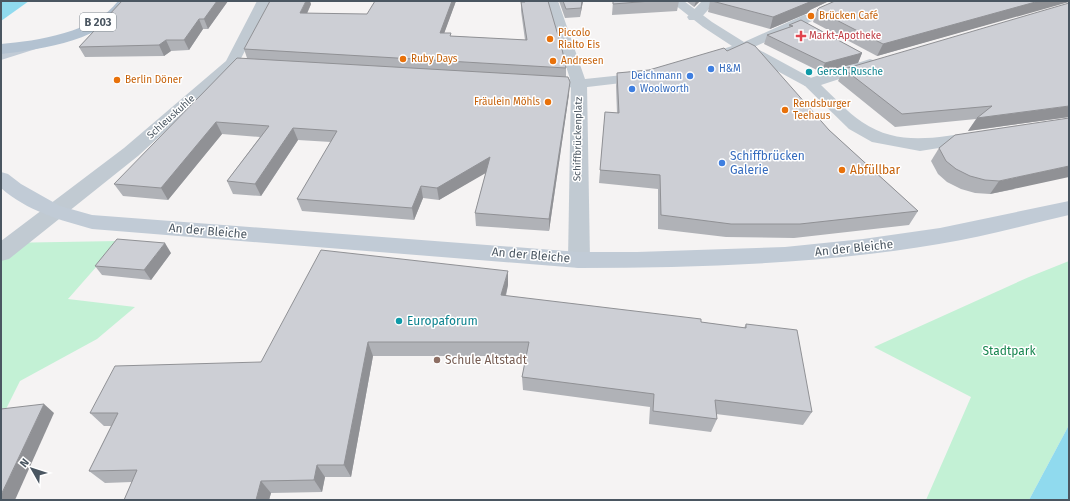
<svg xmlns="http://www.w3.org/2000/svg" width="1070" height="501" viewBox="0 0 1070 501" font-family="'Fira Sans',sans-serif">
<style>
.green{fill:#c3f1d5}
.water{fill:#90daee}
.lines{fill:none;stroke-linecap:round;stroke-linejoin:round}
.pedestrian{fill:#c1cad2;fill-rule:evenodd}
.minor{fill:#c1cad2;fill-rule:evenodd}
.secondary{fill:#c1cbd6;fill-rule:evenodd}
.primary{fill:#b3c2d1;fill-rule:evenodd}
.wall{fill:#b0b2b7}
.shaded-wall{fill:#909195}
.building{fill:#cdcfd5;stroke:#909195}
.food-dot{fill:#e8710a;stroke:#fff;stroke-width:1.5}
.health-dot{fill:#e0444e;stroke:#fff;stroke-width:1.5}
.shop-dot{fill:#3f7fe0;stroke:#fff;stroke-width:1.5}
.culture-dot{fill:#0f9aa8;stroke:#fff;stroke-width:1.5}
.education-dot{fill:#8d6e63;stroke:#fff;stroke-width:1.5}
.labels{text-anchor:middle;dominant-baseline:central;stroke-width:3;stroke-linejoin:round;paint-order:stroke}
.far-food-label{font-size:10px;fill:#c56008;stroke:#fff;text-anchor:start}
.far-health-label{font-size:10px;fill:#be3a42;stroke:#fff;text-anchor:start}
.far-shop-label{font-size:10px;fill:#366cbe;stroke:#fff;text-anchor:start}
.far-culture-label{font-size:10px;fill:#0d838f;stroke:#fff;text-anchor:start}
.far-street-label{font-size:10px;fill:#4a5661;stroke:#fff}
.shield{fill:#fff;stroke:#808990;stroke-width:1}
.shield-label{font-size:11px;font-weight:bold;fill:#4a5661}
.shop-label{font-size:12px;fill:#366cbe;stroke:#fff;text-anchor:start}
.food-label{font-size:12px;fill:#c56008;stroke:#fff;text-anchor:start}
.street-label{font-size:12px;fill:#4a5661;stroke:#fff}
.culture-label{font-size:12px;fill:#0d838f;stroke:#fff;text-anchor:start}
.park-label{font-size:12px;fill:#17864f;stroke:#fff}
.education-label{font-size:12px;fill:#785e54;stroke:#fff;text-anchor:start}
</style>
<rect width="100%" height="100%" fill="#f5f3f3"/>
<g class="green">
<polygon points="119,241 68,299 135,307 97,339 20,381 1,419 1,243"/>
<polygon points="1069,261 1069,425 1029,500 926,500 971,397 874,347 1029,277"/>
</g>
<g class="water">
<polygon points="1,1 29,1 1,21"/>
<polygon points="1069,425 1069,500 1029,500"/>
</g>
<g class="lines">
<g class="pedestrian">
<polygon points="546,1 558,1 585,79 642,73 647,74 649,77 647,80 579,88 538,85 536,82 538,79 570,79"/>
<polygon points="670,1 684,1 712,22 744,42 804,15 812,15 814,18 812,21 754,47 815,80 817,83 815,86 805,86 742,52 725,57 720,56 718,53 720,50 732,46 703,27"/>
</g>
<g class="minor">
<polygon points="257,1 271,1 237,66 138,156 9,259 1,261 1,241 124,148 226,61"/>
<polygon points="702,1 716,1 699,20 689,20 687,17"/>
<path d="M870,59L876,61L878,64L876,67L821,85C834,97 847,112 862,122C899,147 936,137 977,132L983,133L986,137L983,141L920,151L872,142L849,129L802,83L804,80Z"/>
<polygon points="579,79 585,81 587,84 590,260 587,266 579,268 571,266 568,260 571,84 573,81"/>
</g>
<g class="secondary">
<polygon points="34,41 39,42 41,45 39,48 1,60 1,50"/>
<path d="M1,172L8,174L21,184L60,206L92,215L579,252H637L785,247L863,239L940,228L1069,201V215C1026,225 982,237 939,244C820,264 700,268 579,268L92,229C60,220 27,211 1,188Z"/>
</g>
<path class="primary" d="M118,1H132C105,40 45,49 1,54V44C37,41 95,32 118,1Z"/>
</g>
<g class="wall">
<polygon points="122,1 228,1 208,29 203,29 189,50 171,51 164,56 85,57 79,47"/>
<polygon points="456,1 444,33 451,36 525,40 521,11 521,2 523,2 523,1 548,1 566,68 566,77 569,94 549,231 476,226 475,213 486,172 439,200 423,198 414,220 302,211 297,199 331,142 298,140 261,196 233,194 227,181 260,137 222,134 168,200 123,196 114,184 247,58 244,49 311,4 307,14 367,14"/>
<polygon points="559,1 583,1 580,17 565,18"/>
<polygon points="613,1 679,1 677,11 612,15"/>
<polygon points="686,1 700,1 694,7"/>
<polygon points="710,1 829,1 810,10 808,13 770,29 708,12"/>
<polygon points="1069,1 877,56 813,22 817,10"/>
<polygon points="801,20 862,53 858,63 821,72 764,44 767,35 789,28 789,25"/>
<polygon points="727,51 829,130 918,211 909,225 794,238 726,237 658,229 658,189 599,183 605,112 617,113 616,86 617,73 649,70"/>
<polygon points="844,69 1069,117 968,131 976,119 895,127 838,81"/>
<polygon points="939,148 1015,189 990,194 975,193 961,189 947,182 938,174 931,161"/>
<polygon points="171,253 151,280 102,275 95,266"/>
<polygon points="508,285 506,296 701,322 744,328 746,324 812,412 803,425 716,414 717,419 711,432 649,424 650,407 523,390 522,377 526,356 373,356 351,477 325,477 322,492 271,493 269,500 124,500 132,482 105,483 89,471 111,426 104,426 90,413 261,362"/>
</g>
<g class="shaded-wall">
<polygon points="217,1 228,1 208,29 204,19"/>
<polygon points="306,1 310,1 311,4 303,22 300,13"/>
<polygon points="452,1 456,1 441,42 440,33"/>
<polygon points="582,1 583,1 580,17 581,8"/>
<polygon points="696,1 700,1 694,7"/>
<polygon points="812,1 829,1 810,10 808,13 770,29 773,17"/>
<polygon points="1039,1 1069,1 1069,2 877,56 883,44"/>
<polygon points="199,19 203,29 189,50 184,40"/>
<polygon points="166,40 171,51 164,56 159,45"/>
<polygon points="862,53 858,63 821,72 825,63"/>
<polygon points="570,82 569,94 549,231 549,219"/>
<polygon points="1069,106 1069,117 968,131 977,118"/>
<polygon points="216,122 222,134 168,200 161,188"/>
<polygon points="293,128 298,140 261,196 255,184"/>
<polygon points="490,157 491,170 439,200 437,188"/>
<polygon points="1069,166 1069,177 990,194 999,181"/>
<polygon points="421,186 423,198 414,220 412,208"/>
<polygon points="165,243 171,253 151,280 144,270"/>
<polygon points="508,271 508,285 502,310 501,295"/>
<polygon points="368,342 373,356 351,477 344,465"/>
<polygon points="44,404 54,413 15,500 1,500 1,495"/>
<polygon points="317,465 325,477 322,492 314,480"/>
<polygon points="261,481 271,493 269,500 256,500"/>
</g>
<g class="building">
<polygon points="122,1 217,1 204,19 199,19 184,40 166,40 159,45 79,47"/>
<polygon points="270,1 306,1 300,13 367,14 375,1 452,1 440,33 451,33 450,36 527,40 521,2 525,2 525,1 548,1 562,49 566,68 244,49"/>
<polygon points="563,1 582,1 581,8 566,9"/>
<polygon points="613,1 651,1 613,4"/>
<polygon points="712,1 812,1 773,17"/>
<polygon points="835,1 1039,1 883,44 817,10 819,8"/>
<polygon points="1069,3 1069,106 977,118 992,106 902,114 844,69"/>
<polygon points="801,20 862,53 825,63 767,35 793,26 789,25"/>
<polygon points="747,42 755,46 829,130 918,211 800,224 731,224 661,215 660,175 600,170 605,112 619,113 617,73 649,70 724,48 727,51"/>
<polygon points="237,58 568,77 570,82 549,219 475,213 490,157 437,188 421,186 412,208 297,199 337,131 293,128 255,184 227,181 269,126 216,122 161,188 114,184"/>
<polygon points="1069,118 1069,166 999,181 985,180 970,176 956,169 946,161 939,148 955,135"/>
<polygon points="117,239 165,243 144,270 95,266"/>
<polygon points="321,250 508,271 501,295 701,319 701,322 746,328 746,324 797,330 812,412 715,400 717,419 653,411 654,394 522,377 529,342 368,342 344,465 317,465 314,480 261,481 256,500 124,500 137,470 89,471 118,413 90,413 115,366 261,362"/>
<polygon points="44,404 1,495 1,409"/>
</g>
<g class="food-dot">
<circle cx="811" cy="16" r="4"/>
<circle cx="550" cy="39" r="4"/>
<circle cx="403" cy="59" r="4"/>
<circle cx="553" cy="61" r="4"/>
<circle cx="117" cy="80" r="4"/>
<circle cx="548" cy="102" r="4"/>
<circle cx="785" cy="110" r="4"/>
<circle cx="842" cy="170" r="4"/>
</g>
<path class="health-dot" d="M799 30h4v4h4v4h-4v4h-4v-4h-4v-4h4z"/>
<g class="shop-dot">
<circle cx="711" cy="69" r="4"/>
<circle cx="690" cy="76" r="4"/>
<circle cx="632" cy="89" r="4"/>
<circle cx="722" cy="163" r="4"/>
</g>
<g class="culture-dot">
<circle cx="809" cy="72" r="4"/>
<circle cx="399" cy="321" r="4"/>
</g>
<circle class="education-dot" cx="437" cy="360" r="4"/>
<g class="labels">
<g class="far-food-label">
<text x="819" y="16">Brücken Café</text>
<text x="558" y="33">Piccolo<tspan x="558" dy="12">Rialto Eis</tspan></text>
<text x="411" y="59">Ruby Days</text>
<text x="561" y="61">Andresen</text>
<text x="125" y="80">Berlin Döner</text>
<text x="540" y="102" text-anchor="end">Fräulein Möhls</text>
<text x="793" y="104">Rendsburger<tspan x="793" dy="12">Teehaus</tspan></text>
</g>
<g class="far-health-label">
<text x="809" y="36">Markt-Apotheke</text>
</g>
<g class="far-shop-label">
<text x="719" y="69">H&amp;M</text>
<text x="682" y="76" text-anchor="end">Deichmann</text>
<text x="640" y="89">Woolworth</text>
</g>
<g class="far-culture-label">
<text x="817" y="72">Gersch Rusche</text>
</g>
<g class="far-street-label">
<text transform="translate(171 117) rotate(-42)">Schleuskuhle</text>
<text transform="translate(578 139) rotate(-89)">Schiffbrückenplatz</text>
</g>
<rect class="shield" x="80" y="13" width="36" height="18" rx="3"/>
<g class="shield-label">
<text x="98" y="22">B 203</text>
</g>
<g class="shop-label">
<text x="730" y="156">Schiffbrücken<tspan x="730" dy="14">Galerie</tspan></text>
</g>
<g class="food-label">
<text x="850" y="170">Abfüllbar</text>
</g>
<g class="street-label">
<text transform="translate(208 231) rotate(5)">An der Bleiche</text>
<text transform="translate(854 248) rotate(-6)">An der Bleiche</text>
<text transform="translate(531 255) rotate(5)">An der Bleiche</text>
</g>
<g class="culture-label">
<text x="407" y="321">Europaforum</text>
</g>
<g class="park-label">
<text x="1009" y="351">Stadtpark</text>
</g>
<g class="education-label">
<text x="445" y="360">Schule Altstadt</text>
</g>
</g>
<rect width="1070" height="501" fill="none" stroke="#4a5661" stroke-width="4"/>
<g transform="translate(32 469) rotate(309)" stroke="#ffffff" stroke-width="3" paint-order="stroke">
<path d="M0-3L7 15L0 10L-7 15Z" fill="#4a5661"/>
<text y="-6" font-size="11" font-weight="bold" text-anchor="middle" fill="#4a5661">N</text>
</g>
</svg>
